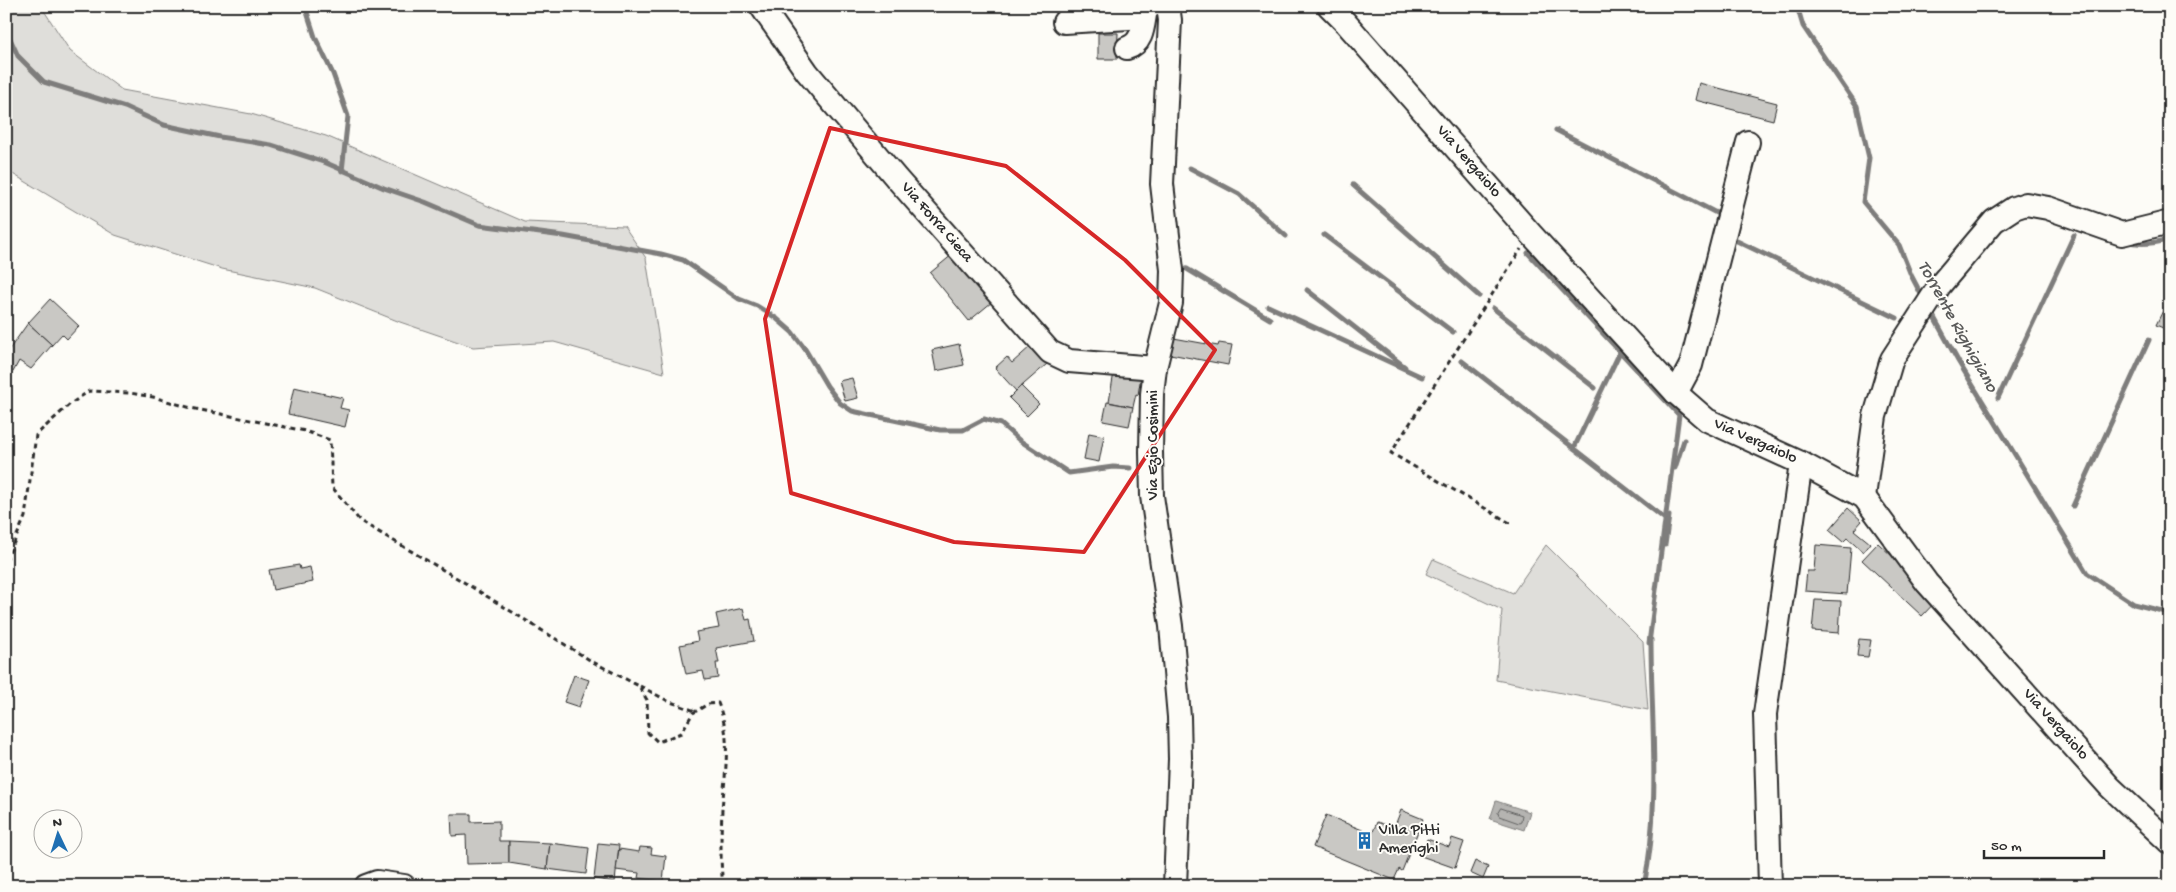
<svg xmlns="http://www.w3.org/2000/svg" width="2176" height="892" viewBox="0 0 2176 892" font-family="'Gochi Hand',sans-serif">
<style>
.green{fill:#dfdeda;stroke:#858482}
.water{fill:#b5b4b1;stroke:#7e7d7b}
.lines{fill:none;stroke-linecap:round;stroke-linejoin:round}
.shore{stroke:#626261;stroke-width:1}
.stream{stroke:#7e7d7b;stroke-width:5}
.building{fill:#c9c8c4;stroke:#2b2b2b}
.minor-casing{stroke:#2b2b2b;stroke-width:26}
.path{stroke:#2b2b2b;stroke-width:3;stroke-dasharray:5 4;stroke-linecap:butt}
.minor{stroke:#fdfcf7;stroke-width:22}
.marked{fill:none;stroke:#d62828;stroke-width:4;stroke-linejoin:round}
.labels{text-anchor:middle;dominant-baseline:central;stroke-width:4;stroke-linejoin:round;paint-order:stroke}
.street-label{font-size:16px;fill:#2b2b2b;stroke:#fdfcf7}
.poi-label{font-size:16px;fill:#2b2b2b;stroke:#fdfcf7;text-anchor:start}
.water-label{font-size:18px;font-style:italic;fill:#5b5b5a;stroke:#fdfcf7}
</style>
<rect width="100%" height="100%" fill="#fdfcf7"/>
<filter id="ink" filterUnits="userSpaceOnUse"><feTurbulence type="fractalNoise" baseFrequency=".02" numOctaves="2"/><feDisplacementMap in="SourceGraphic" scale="10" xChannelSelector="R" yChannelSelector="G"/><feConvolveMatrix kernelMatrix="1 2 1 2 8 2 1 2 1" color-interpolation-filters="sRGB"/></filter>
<g filter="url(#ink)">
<g class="green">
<polygon points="6,6 41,6 70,51 122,90 251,114 326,136 525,222 624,226 646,258 664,373 554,342 473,347 400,322 315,288 222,269 115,235 6,170"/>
<polygon points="1546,545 1643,642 1648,710 1496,680 1502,610 1426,574 1433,559 1513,593"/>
</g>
<polygon class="water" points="1496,801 1530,812 1524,830 1490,819"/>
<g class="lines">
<polygon class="shore" points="1501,808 1522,815 1521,822 1519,823 1499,816 1498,813"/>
<g class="stream">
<polyline points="305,6 315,37 333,74 348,116 342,171"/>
<polyline points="1797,6 1803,26 1857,106 1869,158 1863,202 1899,245 1911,275 1923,298"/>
<polyline points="6,30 18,56 44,82 125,107 164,125 220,137 271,145 324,162 384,188 425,202 479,225 563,236 661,254 683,260 739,299 757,306 776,318 792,332 805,349 827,386 840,403 852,411 940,430 963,430 984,419 1001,424 1019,440 1069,473 1113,467 1130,468"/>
<polyline points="1556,130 1722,216"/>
<polyline points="1190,168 1239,194 1286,236"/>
<polyline points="1353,185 1479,296"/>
<polyline points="1324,235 1453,332"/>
<polyline points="1737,241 1897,318"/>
<path d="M2126,241C2140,246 2156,243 2170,239"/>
<polyline points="1528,253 1679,415 1649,643"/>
<polyline points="1187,269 1270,319"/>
<polyline points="1307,290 1405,367"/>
<polyline points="1268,306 1422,377"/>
<polyline points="1493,308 1595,388"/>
<polyline points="1931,312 1958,361 2087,573 2134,604 2170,613"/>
<polyline points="1462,361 1665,519"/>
<polyline points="1998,398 2074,235"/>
<polyline points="1574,448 1620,352"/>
<polyline points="1675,468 1684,440"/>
<polyline points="2073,506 2149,340"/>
<polyline points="1665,545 1669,516"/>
<path d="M1644,886C1661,804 1651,722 1651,640"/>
</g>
</g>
<g class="building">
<polygon points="1098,33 1118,33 1117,59 1098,59"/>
<polygon points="1699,83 1777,103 1773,120 1695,100"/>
<polygon points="953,254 992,302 969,321 930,273"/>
<polygon points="2170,296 2170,331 2156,325"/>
<polygon points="50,299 79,326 67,339 62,334 52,345 28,323"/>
<polygon points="28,323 52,345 31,369 19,361 13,372 6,367 6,354"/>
<polygon points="1168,337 1218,346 1219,343 1232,345 1228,365 1165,353"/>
<polygon points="959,344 964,365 936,371 932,350"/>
<polygon points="1031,346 1047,364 1016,391 995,368 1007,357 1012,363"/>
<polygon points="1114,372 1141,376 1138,395 1136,394 1133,407 1109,402"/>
<polygon points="852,378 858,398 845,401 839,381"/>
<polygon points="1021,386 1039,404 1027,416 1009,398"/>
<polygon points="294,387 343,398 340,408 349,410 345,427 288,414"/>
<polygon points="1107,402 1133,407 1129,426 1103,421"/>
<polygon points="1089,433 1104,436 1099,462 1084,459"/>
<polygon points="1848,508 1862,521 1854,530 1870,543 1863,552 1847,538 1843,542 1829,530"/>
<polygon points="1878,543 1938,599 1922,616 1862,560"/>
<polygon points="1816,545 1851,548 1847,594 1805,591 1807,571 1814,571"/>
<polygon points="299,565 300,569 310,567 313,582 273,590 269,570"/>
<polygon points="1815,600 1841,601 1839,633 1812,631"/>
<polygon points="743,608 746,620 750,619 754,641 716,648 719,663 716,663 718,678 705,680 703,671 686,674 680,645 698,641 696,632 719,628 716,614"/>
<polygon points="1859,639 1871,640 1868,657 1857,656"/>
<polygon points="574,675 589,680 579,707 564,702"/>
<polygon points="1401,810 1423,819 1402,871 1399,869 1394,880 1313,847 1326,815 1372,834 1377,822 1394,828"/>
<polygon points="451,814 471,814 471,822 499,821 499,841 509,841 509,863 467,864 466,835 452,836"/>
<polygon points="1452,838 1464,842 1455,868 1421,856 1427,839 1449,847"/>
<polygon points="509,841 550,843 547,869 509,863"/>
<polygon points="550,843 589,848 586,874 547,869"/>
<polygon points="598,843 619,845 615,882 594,879"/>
<polygon points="640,847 652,848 651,854 666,856 663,881 638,878 639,873 616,870 619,849 639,852"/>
<polygon points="1475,861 1488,867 1483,879 1470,873"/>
</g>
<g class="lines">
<defs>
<g id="minor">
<polyline points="761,6 807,72 897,179 1050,352 1069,361 1155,368"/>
<polyline points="1168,6 1170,20 1162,184 1172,270 1171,303 1155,368 1152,394 1151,452 1152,496 1171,626 1179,717 1180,759 1175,886"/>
<polyline points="1329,6 1345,22 1531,234 1676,393 1707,420 1801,463 1864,497 1927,583 2110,787 2170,843"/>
<polyline points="1064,22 1129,18 1151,6"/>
<path d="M1127,48C1144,43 1143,23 1146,9"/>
<polyline points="1676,393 1691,365 1748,142"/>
<polyline points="1864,497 1875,416 1892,359 1940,285 1994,221 2014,208 2026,204 2048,208 2122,234 2170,222"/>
<polyline points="366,886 377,882 404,886"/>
<polyline points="1770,886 1765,714 1801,463"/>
</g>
</defs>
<use href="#minor" class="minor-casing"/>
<g class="path">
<polyline points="1510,523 1391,453 1521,249"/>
<path d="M6,561L25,517L36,435L69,405L89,391L130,393L153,397L191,408L305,431L330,440L332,487L360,521L467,584L593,662L639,686L647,700L648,733L658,742L681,733L693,713L708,704L718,703C732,738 725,773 722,809C721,835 720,860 723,886"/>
<polyline points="640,686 668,701 695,711"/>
</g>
<use href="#minor" class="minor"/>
</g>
</g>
<path class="marked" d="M830,128L1006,166L1125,260L1215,350L1084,552L954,542L791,493L765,319Z"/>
<defs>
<symbol id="building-bare" viewBox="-9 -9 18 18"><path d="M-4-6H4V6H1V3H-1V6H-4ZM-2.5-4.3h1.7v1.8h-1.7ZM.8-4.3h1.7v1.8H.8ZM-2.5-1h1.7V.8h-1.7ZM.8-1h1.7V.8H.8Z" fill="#1f6fb2" stroke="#fdfcf7" stroke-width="2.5" paint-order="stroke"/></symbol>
</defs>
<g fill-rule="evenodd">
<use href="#building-bare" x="1352" y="828" width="25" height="25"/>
</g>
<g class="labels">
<g class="street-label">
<text transform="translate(1468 162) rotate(49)">Via Vergaiolo</text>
<text transform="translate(936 223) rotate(49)">Via Forra Cieca</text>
<text transform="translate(1755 442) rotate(24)">Via Vergaiolo</text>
<text transform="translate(1154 445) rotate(-90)">Via Ezio Cosimini</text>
<text transform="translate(2055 725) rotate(48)">Via Vergaiolo</text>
</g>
<g class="poi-label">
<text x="1379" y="831">Villa Pitti<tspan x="1379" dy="18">Amerighi</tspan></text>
</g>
<g class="water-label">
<text transform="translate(1957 327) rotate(61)">Torrente Righigiano</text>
</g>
</g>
<rect width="2176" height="892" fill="none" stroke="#fdfcf7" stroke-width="25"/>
<rect x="12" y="12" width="2151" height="867" fill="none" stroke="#2b2b2b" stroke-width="2" filter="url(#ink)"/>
<g transform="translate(58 834) rotate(356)"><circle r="24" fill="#fdfcf7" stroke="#a9a8a5"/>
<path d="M0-4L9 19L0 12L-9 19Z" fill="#1f6fb2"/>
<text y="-8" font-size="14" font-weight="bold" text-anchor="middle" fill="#2b2b2b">N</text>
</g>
<path d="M1984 850v8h120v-8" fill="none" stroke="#2b2b2b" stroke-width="2.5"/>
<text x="1991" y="850" font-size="15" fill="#2b2b2b" stroke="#fdfcf7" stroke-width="4" paint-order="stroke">50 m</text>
</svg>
